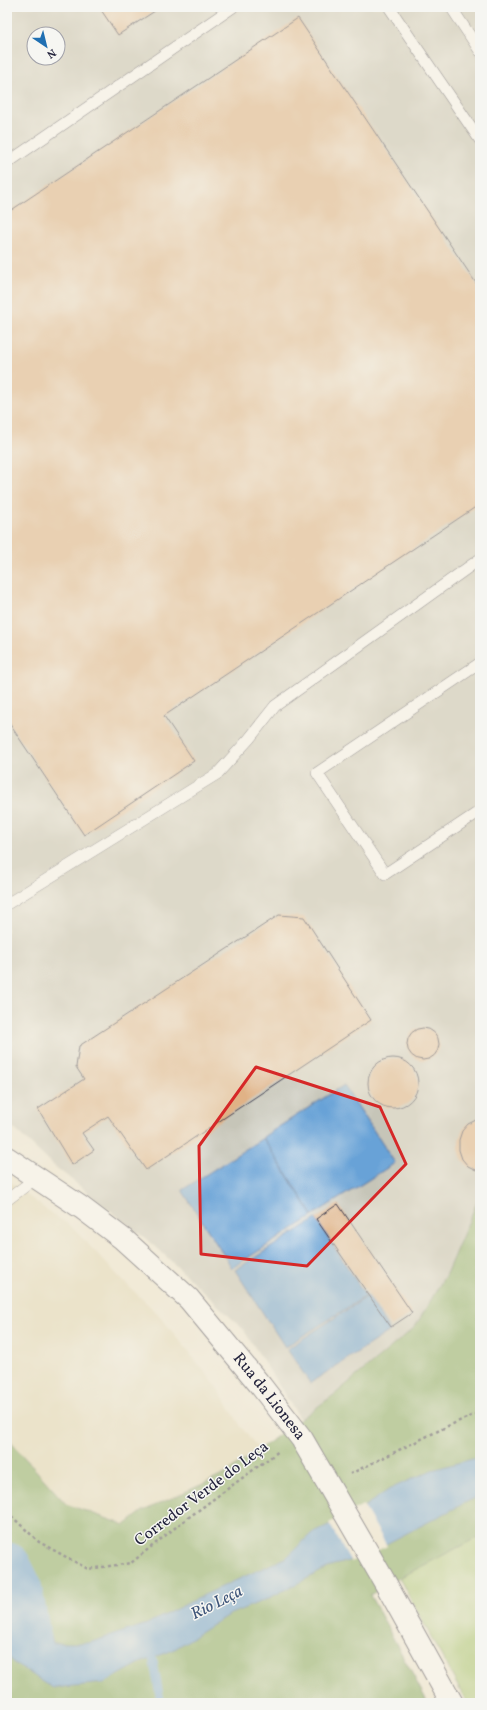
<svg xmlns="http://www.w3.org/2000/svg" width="487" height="1710" viewBox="0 0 487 1710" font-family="Vollkorn,serif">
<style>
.built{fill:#e4dbba}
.industrial{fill:#c6c5b8;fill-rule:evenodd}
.green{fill:#a4c66e;stroke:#637454}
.forest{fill:#83ab61;stroke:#52664e}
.water{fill:#68a2d7;stroke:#456289}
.pier{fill:#f1ead7}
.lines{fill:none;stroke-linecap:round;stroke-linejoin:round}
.stream{stroke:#68a2d7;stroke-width:8}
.river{stroke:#68a2d7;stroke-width:49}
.building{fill:#e0b286}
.service-casing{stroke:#414052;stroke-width:12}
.tertiary-casing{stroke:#414052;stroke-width:24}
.path{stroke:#414052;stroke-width:2.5;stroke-dasharray:3 3;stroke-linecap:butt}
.service{stroke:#fff;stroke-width:11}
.tertiary{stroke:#fff;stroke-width:22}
.marked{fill:none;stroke:#d62828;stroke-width:3;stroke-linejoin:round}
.labels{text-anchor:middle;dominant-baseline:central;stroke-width:3;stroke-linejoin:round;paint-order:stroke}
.street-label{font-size:16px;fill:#22223b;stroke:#f6f6f2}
.water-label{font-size:17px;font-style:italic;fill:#3e5579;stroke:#f6f6f2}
</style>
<rect width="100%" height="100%" fill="#f6f6f2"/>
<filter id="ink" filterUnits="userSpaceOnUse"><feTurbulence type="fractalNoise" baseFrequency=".025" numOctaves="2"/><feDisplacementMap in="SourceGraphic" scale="8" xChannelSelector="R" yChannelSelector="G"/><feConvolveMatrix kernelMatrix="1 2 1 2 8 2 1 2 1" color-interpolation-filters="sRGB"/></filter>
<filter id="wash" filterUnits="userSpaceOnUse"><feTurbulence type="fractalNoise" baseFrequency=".012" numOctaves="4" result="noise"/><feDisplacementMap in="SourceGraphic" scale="16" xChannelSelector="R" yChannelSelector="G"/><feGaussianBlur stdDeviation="0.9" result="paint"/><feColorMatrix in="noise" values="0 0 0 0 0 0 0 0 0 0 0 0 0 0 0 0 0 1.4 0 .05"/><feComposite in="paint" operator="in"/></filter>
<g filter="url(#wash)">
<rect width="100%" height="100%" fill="#f1ead7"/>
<polygon class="built" points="7,1180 52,1214 71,1226 123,1281 159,1315 216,1386 242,1428 261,1452 110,1548 74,1511 7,1455"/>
<path class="industrial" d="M7,7H480V1391L332,1469L243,1329L155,1246L53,1165L7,1122ZM34,34H58V58H34Z"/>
<polygon class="green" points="480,1536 480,1703 467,1703 399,1578"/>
<polygon class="forest" points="480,1195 480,1536 399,1578 370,1595 428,1703 7,1703 7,1438 66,1504 125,1525 143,1511 225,1474 335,1394 415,1327 446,1274"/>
<g class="water">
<polygon points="344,1085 395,1163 313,1215 263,1137"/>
<polygon points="263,1138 313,1216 232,1268 182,1190"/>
<polygon points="316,1219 366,1296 285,1347 235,1270"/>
<polygon points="368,1296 390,1331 310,1383 287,1349"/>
<polygon points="480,1457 480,1495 386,1544 346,1562 333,1565 267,1599 228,1615 173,1650 140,1663 104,1683 53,1688 15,1664 7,1655 7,1576 22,1566 39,1597 53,1643 89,1643 147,1624 202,1596 287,1557 312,1533 356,1512 390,1489 432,1470"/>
</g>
<polygon class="pier" points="363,1505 387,1546 351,1562 329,1523"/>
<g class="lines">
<polyline class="stream" points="151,1649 161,1703"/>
<polyline class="river" points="7,1567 17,1587 27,1640"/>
</g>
<g id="blocks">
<g class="building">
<polygon points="99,7 161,7 118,35"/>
<polygon points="298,18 480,289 480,504 164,716 194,761 84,835 7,720 7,213"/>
<polygon points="279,915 304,917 371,1020 146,1170 108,1116 82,1133 94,1150 72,1165 38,1109 84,1079 76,1067 79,1046"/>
<circle cx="423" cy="1044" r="16"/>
<circle cx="393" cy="1083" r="25"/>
<polygon points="480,1118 480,1172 468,1166 462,1159 459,1150 459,1140 462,1131 468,1124"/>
<polygon points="338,1204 412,1313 391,1327 316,1219"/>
</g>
</g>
</g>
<g filter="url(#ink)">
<use href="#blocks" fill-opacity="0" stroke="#414052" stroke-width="1"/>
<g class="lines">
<defs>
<g id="service">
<polyline points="389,7 480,140"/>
<polyline points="451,7 480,51"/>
<polyline points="7,163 233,7"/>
<polyline points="480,663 317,773 385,874 480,811"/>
<polyline points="7,904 217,774 249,739 275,706 480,559"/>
<polyline points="7,1200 36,1178"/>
</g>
<g id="tertiary">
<path id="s1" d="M7,1158L82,1208L123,1239L189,1299L261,1386L302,1439L387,1586L452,1703"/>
</g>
</defs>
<use href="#service" class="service-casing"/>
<use href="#tertiary" class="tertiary-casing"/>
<g class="path">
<polyline points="350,1474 448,1426 480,1412"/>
<polyline points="7,1512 39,1542 88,1569 131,1563 181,1523 279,1451"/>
</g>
<use href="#service" class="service"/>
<use href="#tertiary" class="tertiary"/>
</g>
</g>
<path d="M0 0H487V1710H0ZM256,1067L380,1107L406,1164L307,1266L201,1254L199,1146Z" fill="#f1ead7" fill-opacity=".55" fill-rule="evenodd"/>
<path class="marked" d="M256,1067L380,1107L406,1164L307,1266L201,1254L199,1146Z"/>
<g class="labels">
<g class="street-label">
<text stroke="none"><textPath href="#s1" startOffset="357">Rua da Lionesa</textPath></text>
<text transform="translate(202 1494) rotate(-37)">Corredor Verde do Leça</text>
</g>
<g class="water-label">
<text transform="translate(217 1603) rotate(-27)">Rio Leça</text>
</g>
</g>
<rect width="487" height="1710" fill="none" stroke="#f6f6f2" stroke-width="24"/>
<g transform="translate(46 46) rotate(145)"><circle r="19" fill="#f6f6f2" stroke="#a1a1a9"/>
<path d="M0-3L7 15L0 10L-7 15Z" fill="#1f6fb2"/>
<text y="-6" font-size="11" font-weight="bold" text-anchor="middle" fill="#22223b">N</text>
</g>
</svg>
